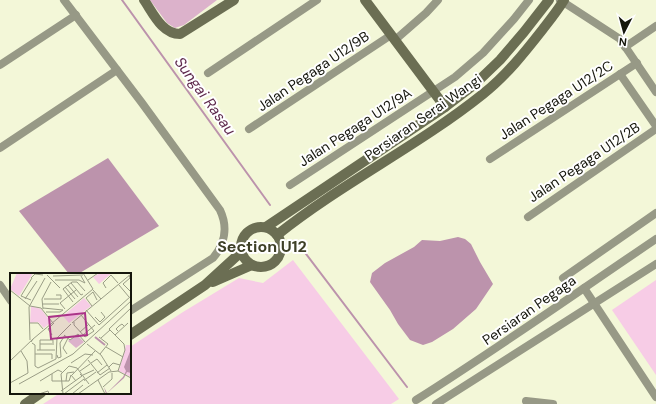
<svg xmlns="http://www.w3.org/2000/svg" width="656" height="404" viewBox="0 0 656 404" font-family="'DM Sans',sans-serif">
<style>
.green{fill:#f7cce6}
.forest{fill:#dcb2cb}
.water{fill:#bc93ac}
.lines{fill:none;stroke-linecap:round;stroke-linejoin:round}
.stream{stroke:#bc93ac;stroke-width:2}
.street{stroke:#979986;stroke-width:8}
.secondary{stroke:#6b6e53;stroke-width:10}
.labels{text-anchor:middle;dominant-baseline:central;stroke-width:4;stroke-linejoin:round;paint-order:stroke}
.street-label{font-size:14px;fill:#15160c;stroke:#fff}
.water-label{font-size:15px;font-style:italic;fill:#5f2a4d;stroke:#fff}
.quarter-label{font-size:16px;font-weight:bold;fill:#3e4027;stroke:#fff}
.inset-river{fill:none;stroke:#bc93ac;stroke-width:2}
.inset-road{fill:none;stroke:#9a9d86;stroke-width:1}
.view{fill:#ab3388;fill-opacity:0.15;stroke:#ab3388;stroke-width:2}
.inset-edge{fill:none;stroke:#15160c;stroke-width:2}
</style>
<rect width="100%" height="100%" fill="#f3f7d8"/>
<g class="green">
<polygon points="293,260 399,399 391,404 43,404 60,393 130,393 130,347 183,312 239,278 263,283"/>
<polygon points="656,280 656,375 612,310"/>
</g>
<polygon class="forest" points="150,0 217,0 184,25 175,28 167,23"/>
<g class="water">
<polygon points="108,158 159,226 78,274 69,274 19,211"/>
<polygon points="458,237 465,239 471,244 480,262 493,284 476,309 453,329 432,342 423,345 410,340 398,324 390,310 370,282 372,273 385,263 414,247 422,240 440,241"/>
</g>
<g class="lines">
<g class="stream">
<polyline points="122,0 270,205"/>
<polyline points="300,246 407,387"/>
</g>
<g class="street">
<path d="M64,0L142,103L220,210C228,227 225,244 213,258L130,311"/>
<polyline points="560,0 620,39 656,92"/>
<polyline points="395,40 426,13 438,0"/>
<polyline points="625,47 656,26"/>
<polyline points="0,65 76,15"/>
<polyline points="208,73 317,0"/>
<polyline points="620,74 656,126"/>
<polyline points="249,129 391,35"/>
<polyline points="0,148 117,70"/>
<polyline points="490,159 637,63"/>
<polyline points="290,185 455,77 483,53 514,19 529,0"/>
<polyline points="528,217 656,129"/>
<polyline points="563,278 656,213"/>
<polyline points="0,285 11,301"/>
<polyline points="584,288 656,397"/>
<path d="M416,400C497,349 576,293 656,239"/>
<polyline points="526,401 553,404"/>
<polyline points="436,404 656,264"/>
</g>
<g class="secondary">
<path d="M144,0C153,13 162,34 180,34L234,0"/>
<polyline points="365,0 445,107"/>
<circle cx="261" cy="247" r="20"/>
<polyline points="266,227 445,107 475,84 500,60 524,32 549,0"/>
<path d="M277,235C342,183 418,146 483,94C506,76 525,52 543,29C550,20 558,10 564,0"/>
<polyline points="213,282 252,265"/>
<polyline points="130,335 205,285 241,252"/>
<polyline points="25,404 41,393"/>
</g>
</g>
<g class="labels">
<g class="street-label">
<text transform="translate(313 71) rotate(-34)">Jalan Pegaga U12/9B</text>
<text transform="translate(556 100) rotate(-33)">Jalan Pegaga U12/2C</text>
<text transform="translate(423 117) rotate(-35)">Persiaran Serai Wangi</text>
<text transform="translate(355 127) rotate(-33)">Jalan Pegaga U12/9A</text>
<text transform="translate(584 162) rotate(-34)">Jalan Pegaga U12/2B</text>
<text transform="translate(529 310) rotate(-35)">Persiaran Pegaga</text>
</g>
<g class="water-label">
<text transform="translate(205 96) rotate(54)">Sungai Rasau</text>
</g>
<g class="quarter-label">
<text x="262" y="246">Section U12</text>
</g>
</g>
<g transform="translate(10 273)">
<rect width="121" height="121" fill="#f3f7d8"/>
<path d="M7,0H23L9,23L0,16ZM90,0H102L89,11L83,4ZM74,25L81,33L59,50L53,43ZM21,33L31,36L41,49L34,55L28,49L20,50ZM116,72H121V104L109,98Z" fill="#f7cce6"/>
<path d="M67,62L74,69L66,75L58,68Z" fill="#dcb2cb"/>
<path d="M121,76V100L117,99L114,105L96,121L94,114L97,120L113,104L116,98L114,94Z" fill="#bc93ac"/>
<path class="inset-river" d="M85,64L95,72"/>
<path class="inset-road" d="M37,2L50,15M119,2L120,5L113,11L121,19M43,3L73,2M21,5L25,1L33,2M45,7H69L75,10L71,3M78,7L88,0M61,10L71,22L73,21M58,12L68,24M109,12L119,24M55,14L65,26M96,15L93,10L101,2L108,10M0,17L20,33L31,35L43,50M83,17L91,26M15,26L27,8M34,26H51V22H46M21,27L11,23L22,5M63,29L53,16L62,9H67L75,18M33,31H49M82,33L76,25L83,19L87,27M33,35L53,37L50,39H36M33,36L32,26L41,9M55,36L50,30L66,17M76,37L89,52L121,23M85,44L90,49L95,44L91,39M64,49V52L75,64L84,58L71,42M20,50H28L33,56M62,50L121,1M108,58L106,56L109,53L112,51L114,53M70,59L79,51M42,62L38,56L44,50M54,62L60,67L68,61L75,69M73,62L85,52M105,62L118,50M89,64L98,71L90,81M91,65L100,57M23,66L83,16L73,0M20,67L19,34L35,5M22,70L25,72V93L28,95L46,86L47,65L61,51M30,71H44M77,71L91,82L101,98M96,74L113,84M27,77H45M30,77V67H43V70M25,81H42V86M57,81L53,75L58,65M47,82L48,85L51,84L50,70L55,62M78,87L90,102L100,95M0,88L23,66L21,69M61,90L75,81L83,82M81,90L87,86L92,92M99,94L103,90L110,92M70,98L80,91M108,98L115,77L114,71L99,56L121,35M87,100L97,92M42,101V108H59M62,102L85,78M73,102L84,97M76,106L86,99M88,107L95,121M30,108L48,97L52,99M56,108L57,100L64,99M59,108L61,102L66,108M0,110L18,100L17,88L11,78M9,111L63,81L121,28M93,114L102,106V100M51,118L72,103L70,101M29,121L38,118L39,121M53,121L51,101L59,93L67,95L79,111M54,121L74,106L75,108M62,121L73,112M68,121L99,99L108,98L121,105"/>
<path class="view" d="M75,40L77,62L41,66L39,44Z"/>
<rect width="121" height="121" class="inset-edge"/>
</g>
<g transform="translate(624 32) rotate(186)" stroke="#ffffff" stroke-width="3" paint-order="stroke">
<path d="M0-3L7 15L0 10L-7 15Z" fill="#15160c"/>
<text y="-6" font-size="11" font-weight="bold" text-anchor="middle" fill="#15160c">N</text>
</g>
</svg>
